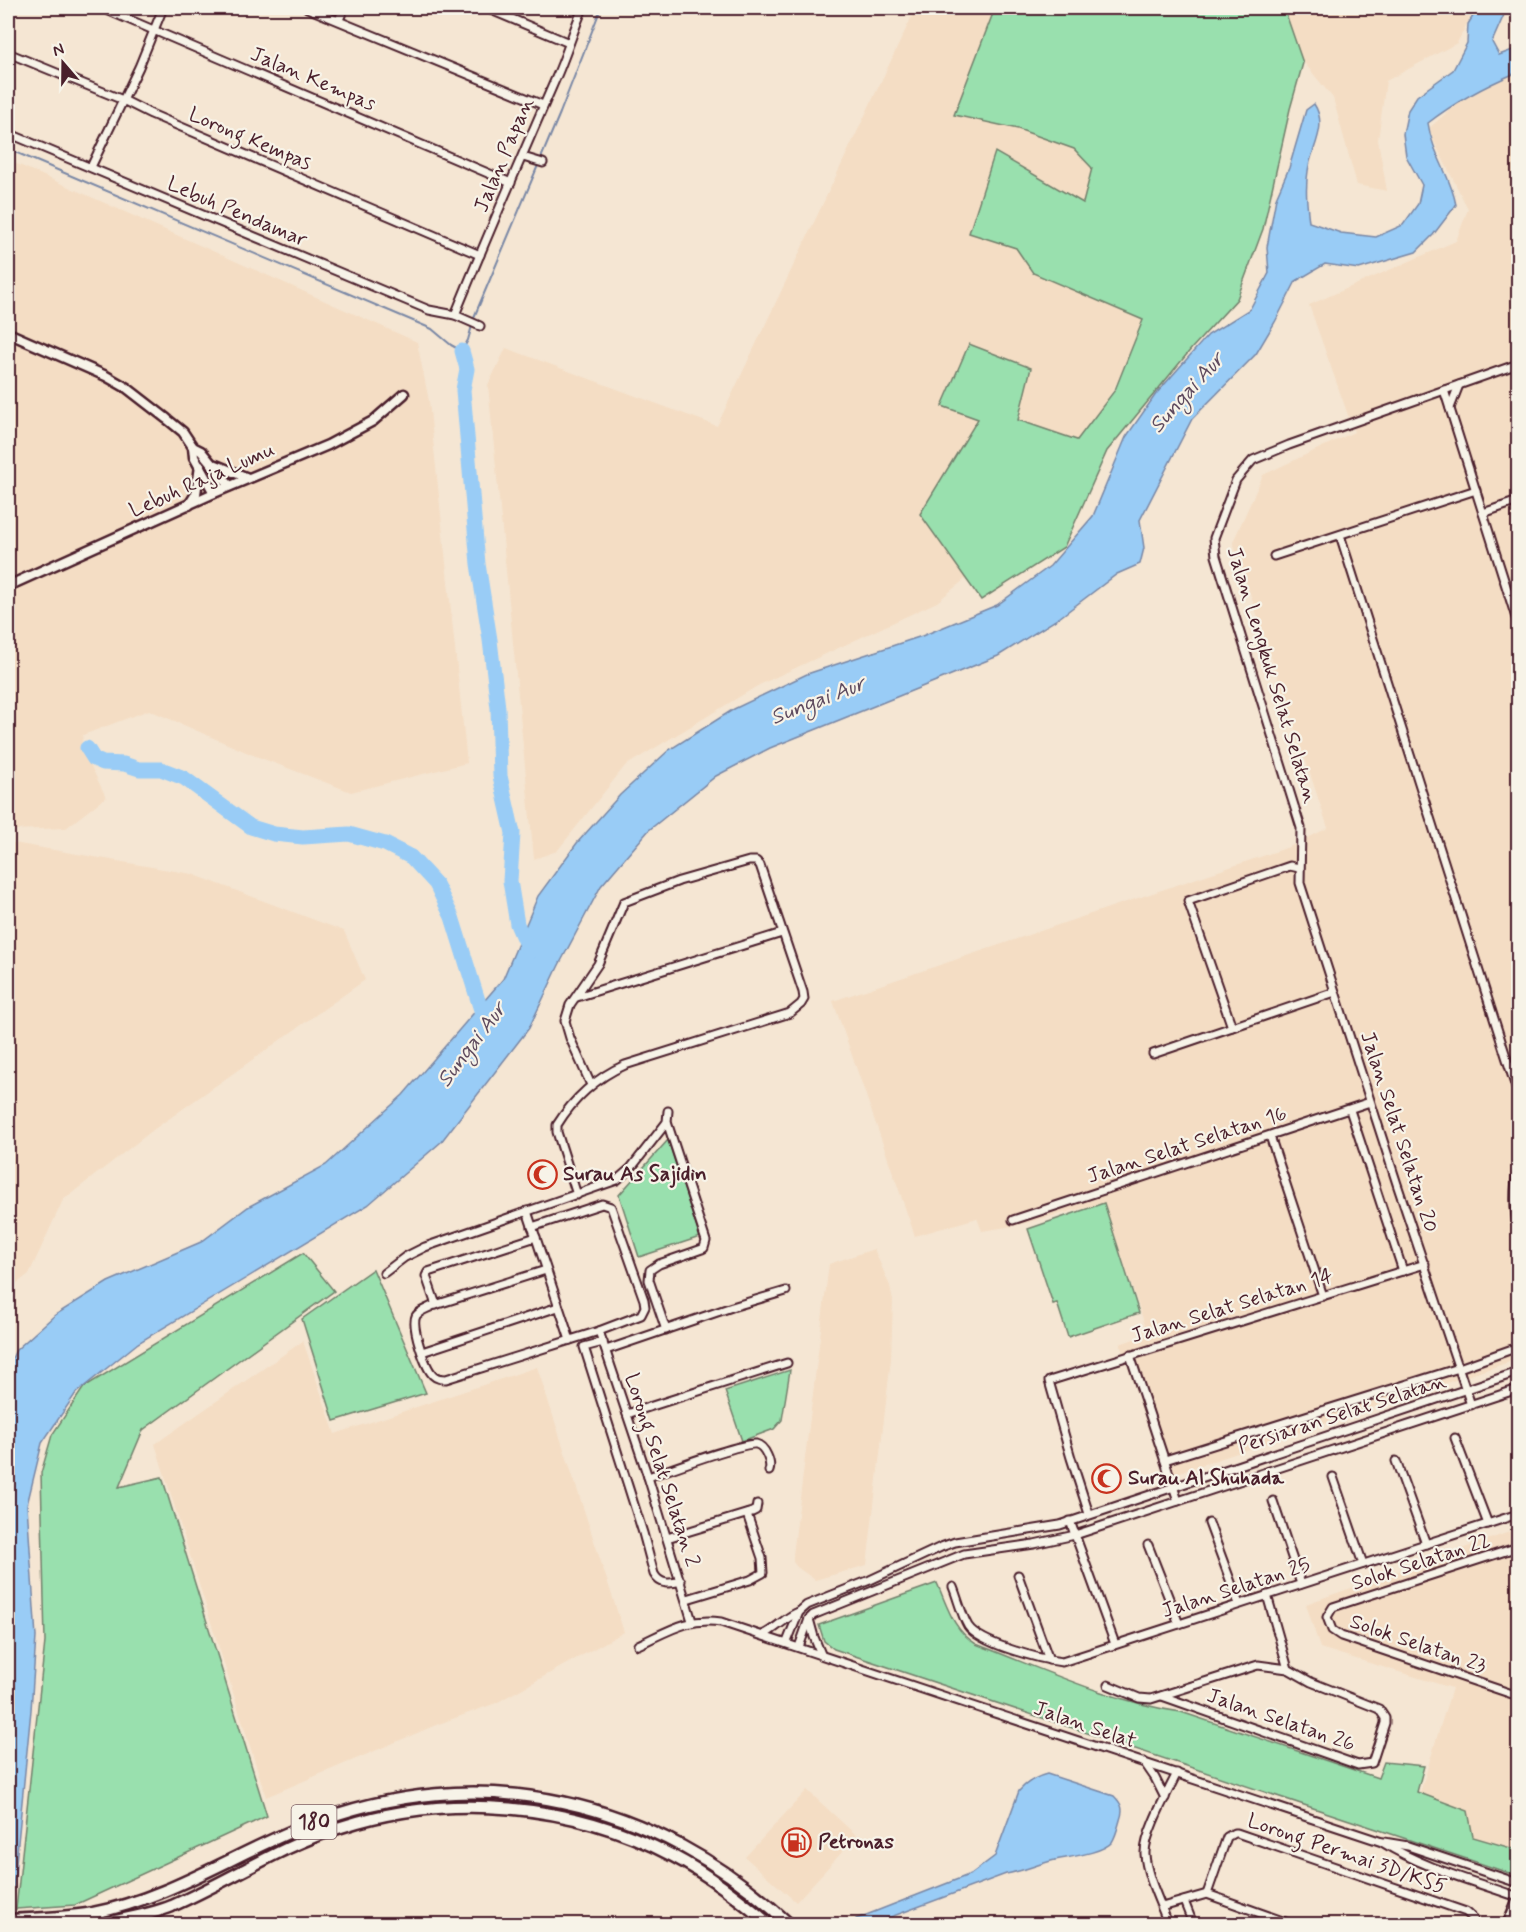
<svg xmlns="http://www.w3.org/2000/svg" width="1526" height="1932" viewBox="0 0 1526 1932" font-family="Mynerve,sans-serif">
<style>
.built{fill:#f4ddc4}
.green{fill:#99e0ae;stroke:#72806c;stroke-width:1.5}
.water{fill:#99ccf6;stroke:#7987a5;stroke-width:1.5}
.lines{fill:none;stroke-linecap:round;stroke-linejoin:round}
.stream{stroke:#7987a5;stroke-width:2}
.river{stroke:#99ccf6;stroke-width:15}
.minor-casing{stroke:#4a1f2b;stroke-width:11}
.tertiary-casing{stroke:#4a1f2b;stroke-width:13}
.secondary-casing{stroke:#4a1f2b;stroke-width:14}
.primary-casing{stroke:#4a1f2b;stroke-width:15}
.minor{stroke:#f7f3e8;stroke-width:7}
.tertiary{stroke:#f7f3e8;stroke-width:8}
.secondary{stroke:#f7f3e8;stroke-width:9}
.primary{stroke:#f7f3e8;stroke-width:10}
.labels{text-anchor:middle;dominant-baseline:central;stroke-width:4.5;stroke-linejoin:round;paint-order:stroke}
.shield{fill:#f7f3e8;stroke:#7e5f64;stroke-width:1.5}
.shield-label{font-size:20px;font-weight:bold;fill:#4a1f2b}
.street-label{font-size:21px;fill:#4a1f2b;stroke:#f7f3e8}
.poi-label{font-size:21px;font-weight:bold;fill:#4a1f2b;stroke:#f7f3e8;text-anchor:start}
.water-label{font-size:22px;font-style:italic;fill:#5e4a5e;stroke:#f7f3e8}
</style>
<rect width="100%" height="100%" fill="#f5e6d3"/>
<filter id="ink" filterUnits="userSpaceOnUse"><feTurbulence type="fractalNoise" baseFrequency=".0167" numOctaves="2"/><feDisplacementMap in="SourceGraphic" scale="12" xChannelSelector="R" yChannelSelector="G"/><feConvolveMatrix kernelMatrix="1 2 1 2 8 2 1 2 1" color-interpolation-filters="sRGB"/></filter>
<g filter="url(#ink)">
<g class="built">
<polygon points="916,8 1475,8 1457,43 1386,81 1378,140 1387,191 1357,185 1333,98 1267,17 1154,316 1042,516 937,602 759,685 625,766 557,851 534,859 488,385 506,348 717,426"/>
<polygon points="1518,71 1518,1359 1165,1477 1120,1344 1148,1334 1104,1203 1013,1226 982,1231 977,1218 915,1236 833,1001 1289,847 1328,828 1233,542 1263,475 1354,432 1309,305 1456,241 1468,209 1428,129 1475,88"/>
<polygon points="8,160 417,342 429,401 467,763 351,792 253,755 149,710 83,735 81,746 106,797 66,828 13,830 8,839"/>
<polygon points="8,842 192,874 344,931 365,980 153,1130 63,1200 29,1274 8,1290"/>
<polygon points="874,1249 890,1286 893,1300 891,1359 867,1565 815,1580 797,1567 793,1562 793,1555 829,1264"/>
<polygon points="303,1341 335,1434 537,1367 624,1632 496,1703 436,1725 266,1797 155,1444"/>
<polygon points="1518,1529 1518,1876 1406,1839 1452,1688 1320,1648 1306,1604"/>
<polygon points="807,1790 857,1836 796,1902 745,1857"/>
</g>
<g class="green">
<polygon points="995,8 1185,8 1185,12 1239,8 1284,8 1303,63 1290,109 1263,229 1237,299 1192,348 1107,451 1064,547 981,600 920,514 978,419 942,406 969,344 1031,368 1018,420 1077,440 1115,390 1143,320 1033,273 1016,248 969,233 995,152 1083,203 1092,168 1074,149 1018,129 954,115"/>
<polygon points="668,1140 700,1237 639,1257 619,1195"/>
<polygon points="1104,1203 1139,1313 1068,1337 1057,1303 1053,1304 1028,1229"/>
<polygon points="303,1253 334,1291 143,1430 119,1487 162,1477 267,1816 75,1905 16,1909 45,1642 41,1473 52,1435 84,1387"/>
<polygon points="373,1269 426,1393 334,1421 302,1319"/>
<polygon points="790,1370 782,1420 774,1429 742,1441 725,1391"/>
<path d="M937,1583C948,1608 953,1630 976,1644C1042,1669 1112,1702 1181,1712L1378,1778L1384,1762L1424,1766L1417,1792L1468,1811L1473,1837L1518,1850V1876L834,1649L824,1641L819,1625Z"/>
</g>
<g class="water">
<path d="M1478,8H1507L1492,42L1499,55L1518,48V72C1487,85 1455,102 1428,123C1432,153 1451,176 1456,205L1433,235L1416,252L1359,269L1325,264L1296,281L1275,322L1256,354L1192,419L1140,520L1144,548L1140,564L1117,574L1059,618L998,656L770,748L716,776L649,830L601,886L559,965L529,1028L441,1142L368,1205L138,1343L76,1393L42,1443L27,1505L36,1637L31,1710L10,1924H8V1367L16,1350L55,1315L108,1282L201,1242L248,1207L326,1165L403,1095L503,979L538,896L577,843L620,795L669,750L734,709L807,674L922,636L997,605L1050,566L1093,516L1126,437L1156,394L1208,335L1250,309L1269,273L1267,247L1276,198L1289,168L1306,110L1314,104C1329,127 1311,148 1308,171C1305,189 1307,205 1309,222L1341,233L1376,237L1403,225L1418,204L1422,185L1406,156L1403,134L1408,110L1417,96L1453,70L1467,43L1468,24Z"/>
<path d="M1047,1774L1114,1796C1122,1804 1124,1809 1120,1820C1118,1827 1116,1836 1112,1842C1103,1853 1069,1857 1055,1860C1038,1864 1023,1871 1006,1874L872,1924H857L856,1919L971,1874L995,1856L1019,1791C1027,1782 1035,1777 1047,1774Z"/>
</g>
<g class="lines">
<polyline class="stream" points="8,149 432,329 451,345 462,351 468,340 475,315 560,113 601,8"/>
<g class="river">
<polyline points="462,351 467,369 463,390 478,564 490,640 498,708 500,776 513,833 510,881 517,924 529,952"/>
<polyline points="87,748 94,759 103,763 124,764 139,769 161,769 184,778 251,827 274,834 303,837 349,834 385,844 411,857 436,884 452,917 486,1026"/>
</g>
<defs>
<g id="minor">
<polyline points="102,8 511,183"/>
<polyline points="307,8 543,105"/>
<polyline points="486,8 569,43"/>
<polyline points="339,20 344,8"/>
<polyline points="8,53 123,100 151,114 480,255"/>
<polyline points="8,133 429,310 455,315 480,326"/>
<polyline points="523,157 543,163"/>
<polyline points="91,167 139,67 163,8"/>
<path d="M455,315C487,236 521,158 555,80C566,56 573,31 583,8"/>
<polyline points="1444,390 1518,624"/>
<polyline points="1450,408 1459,385"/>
<polyline points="1483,513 1518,501"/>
<polyline points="1340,535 1518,1094"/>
<polyline points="1274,556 1476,490"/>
<polyline points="577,997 782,933"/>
<polyline points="1232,1027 1188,901 1290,866 1299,868"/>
<polyline points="1153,1054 1335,992"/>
<polyline points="1350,1110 1403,1271"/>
<polyline points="1270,1136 1323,1296"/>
<path d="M1518,1166C1514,1188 1513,1207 1518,1229"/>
<path d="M577,1195L557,1132V1125C573,1099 597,1077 625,1065L790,1013L801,1004L804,999L803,992L760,865L756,861H749L679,881L624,902L598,964L570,1005L565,1021L570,1038L591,1085"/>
<polyline points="527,1211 570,1340"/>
<polyline points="1013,1220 1370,1102"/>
<path d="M532,1227L602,1204L611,1207L644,1300L645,1307L641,1315L599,1331L446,1379C441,1379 437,1379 433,1375C425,1367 411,1326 416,1316C419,1311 427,1309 432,1306L546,1270"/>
<polyline points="384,1273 405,1257 425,1247 617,1180 631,1168 667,1122 668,1111"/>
<polyline points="436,1305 426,1276 428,1272 536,1237"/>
<polyline points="666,1330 649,1280 650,1270 659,1264 702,1249 704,1248 706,1241 667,1122"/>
<polyline points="599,1331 648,1477 692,1621"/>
<path d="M603,1342L584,1347L643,1533L654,1574C660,1585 670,1584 681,1581"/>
<polyline points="606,1350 732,1307 786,1291"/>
<polyline points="422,1352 558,1307"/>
<polyline points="1130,1355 1178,1501"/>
<polyline points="1471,1405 1397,1184 1300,883 1301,828 1216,556 1214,538 1236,480 1253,460 1289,445 1518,364"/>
<polyline points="627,1414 787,1363"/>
<polyline points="1455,1438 1488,1524"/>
<polyline points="1165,1460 1459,1368 1518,1347"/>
<polyline points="1396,1461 1426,1544"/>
<path d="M648,1477C666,1471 743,1442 756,1444C765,1446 772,1463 769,1471"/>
<polyline points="1333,1477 1363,1564"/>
<polyline points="1273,1501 1301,1584"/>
<polyline points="1089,1514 1071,1458 1049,1381 1425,1264"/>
<polyline points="1070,1521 1115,1644"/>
<polyline points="1209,1523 1239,1604"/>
<polyline points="667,1538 752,1512 756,1510 757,1504"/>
<polyline points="1148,1545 1179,1624"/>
<polyline points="1518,1547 1333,1607 1327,1617 1332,1630 1341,1636 1518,1696"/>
<polyline points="1018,1575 1049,1660"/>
<path d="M953,1587C958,1599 961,1614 968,1626C980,1644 1040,1659 1062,1662L1518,1514"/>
<polyline points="687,1599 750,1580 763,1573 762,1558 747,1514"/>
<polyline points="809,1619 814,1637 821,1654"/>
<path d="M763,1635C776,1629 788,1615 799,1612"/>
<polyline points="787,1642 799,1612 807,1605 870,1580 941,1547 955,1542 1060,1525 1518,1372"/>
<path d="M638,1645C667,1632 687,1617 721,1622L1382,1842C1423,1868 1473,1881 1518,1897"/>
<polyline points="799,1647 809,1619 813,1615 964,1554 1034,1544 1075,1535 1518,1389"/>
<polyline points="1108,1685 1139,1698 1151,1699 1258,1665 1288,1669"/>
<polyline points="1162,1696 1358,1765 1372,1763 1385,1723 1385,1718 1379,1709 1311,1682 1288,1669 1267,1595"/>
<polyline points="1144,1762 1155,1778 1165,1798"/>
<polyline points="1384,1842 1408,1846 1518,1883"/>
<polyline points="1207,1894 1227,1837 1234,1833 1237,1833 1466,1912 1473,1918 1475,1924"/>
<polyline points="1184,1901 1193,1924"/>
<polyline points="1162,1907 1207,1894 1291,1924"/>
<path d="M1168,1924C1161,1904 1146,1875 1145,1854C1144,1834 1168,1792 1177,1773"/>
</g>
<g id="tertiary">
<polyline points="8,333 106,376 127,388 167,419 183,432 193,447 194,457 214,493"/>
<polyline points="193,447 201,451 230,486"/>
<polyline points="216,465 248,478"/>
<polyline points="189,505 196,494 200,466"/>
<polyline points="8,586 214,493 328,445 373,421 404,394"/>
</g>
<polyline id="secondary" points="1508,1924 1518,1900"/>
<g id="primary">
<path d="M8,1920C37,1919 65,1918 93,1913C170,1898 235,1853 307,1825C478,1757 657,1799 789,1924"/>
<path d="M102,1924C124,1919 150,1915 172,1906C229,1881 281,1846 341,1827C448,1792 573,1803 673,1856C708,1874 739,1899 769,1924"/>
</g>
</defs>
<use href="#minor" class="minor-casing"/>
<use href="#tertiary" class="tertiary-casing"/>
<use href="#secondary" class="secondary-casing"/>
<use href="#primary" class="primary-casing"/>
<use href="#minor" class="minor"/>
<use href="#tertiary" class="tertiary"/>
<use href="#secondary" class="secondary"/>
<use href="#primary" class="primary"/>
</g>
</g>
<defs>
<symbol id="mosque-ring" viewBox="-11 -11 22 22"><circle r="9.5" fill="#f7f3e8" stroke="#c8321e" stroke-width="1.5"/><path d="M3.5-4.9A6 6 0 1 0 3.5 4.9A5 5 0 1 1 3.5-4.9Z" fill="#c8321e"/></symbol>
<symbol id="fuel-ring" viewBox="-11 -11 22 22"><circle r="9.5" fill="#f7f3e8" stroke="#c8321e" stroke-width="1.5"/><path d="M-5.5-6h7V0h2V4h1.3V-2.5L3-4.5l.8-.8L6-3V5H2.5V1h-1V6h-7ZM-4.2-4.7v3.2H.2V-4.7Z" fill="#c8321e"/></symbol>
</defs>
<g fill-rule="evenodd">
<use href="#mosque-ring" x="526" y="1158" width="33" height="33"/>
<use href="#mosque-ring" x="1090" y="1462" width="33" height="33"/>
<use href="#fuel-ring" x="780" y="1826" width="33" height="33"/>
</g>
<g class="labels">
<rect class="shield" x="291.5" y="1805" width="45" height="34" rx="4.5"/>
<g class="shield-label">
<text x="314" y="1822">180</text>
</g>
<g class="street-label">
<text transform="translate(313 79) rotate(23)">Jalan Kempas</text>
<text transform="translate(250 139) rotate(23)">Lorong Kempas</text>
<text transform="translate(504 155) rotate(-67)">Jalan Papan</text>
<text transform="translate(237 212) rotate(23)">Lebuh Pendamar</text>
<text transform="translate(202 480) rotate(-24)">Lebuh Raja Lumu</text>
<text transform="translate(1272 675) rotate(73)">Jalan Lengkuk Selat Selatan</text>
<text transform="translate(1399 1132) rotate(72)">Jalan Selat Selatan 20</text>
<text transform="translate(1187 1145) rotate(-18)">Jalan Selat Selatan 16</text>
<text transform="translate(1232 1306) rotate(-17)">Jalan Selat Selatan 14</text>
<text transform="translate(1342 1414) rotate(-18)">Persiaran Selat Selatan</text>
<text transform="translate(662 1470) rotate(72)">Lorong Selat Selatan 2</text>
<text transform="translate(1421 1562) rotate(-18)">Solok Selatan 22</text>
<text transform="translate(1236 1588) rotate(-18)">Jalan Selatan 25</text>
<text transform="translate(1418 1644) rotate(19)">Solok Selatan 23</text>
<text transform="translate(1281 1720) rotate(19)">Jalan Selatan 26</text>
<text transform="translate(1085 1725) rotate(19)">Jalan Selat</text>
<text transform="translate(1347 1854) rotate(19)">Lorong Permai 3D/KS5</text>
</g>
<g class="poi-label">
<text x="563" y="1174">Surau As Sajidin</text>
<text x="1128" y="1478">Surau Al Shuhada</text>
<text x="818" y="1842">Petronas</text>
</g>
<g class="water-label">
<text transform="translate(1187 393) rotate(-48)">Sungai Aur</text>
<text transform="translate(818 701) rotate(-21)">Sungai Aur</text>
<text transform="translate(472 1045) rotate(-53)">Sungai Aur</text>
</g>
</g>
<rect width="1526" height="1932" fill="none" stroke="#f7f3e8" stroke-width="30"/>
<rect x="15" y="15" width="1496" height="1902" fill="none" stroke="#4a1f2b" stroke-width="2" filter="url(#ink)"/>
<g transform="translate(63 63) rotate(340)" stroke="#f7f3e8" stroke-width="4.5" paint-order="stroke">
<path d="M0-4.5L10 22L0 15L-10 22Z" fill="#4a1f2b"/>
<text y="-9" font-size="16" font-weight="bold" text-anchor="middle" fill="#4a1f2b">N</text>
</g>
</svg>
